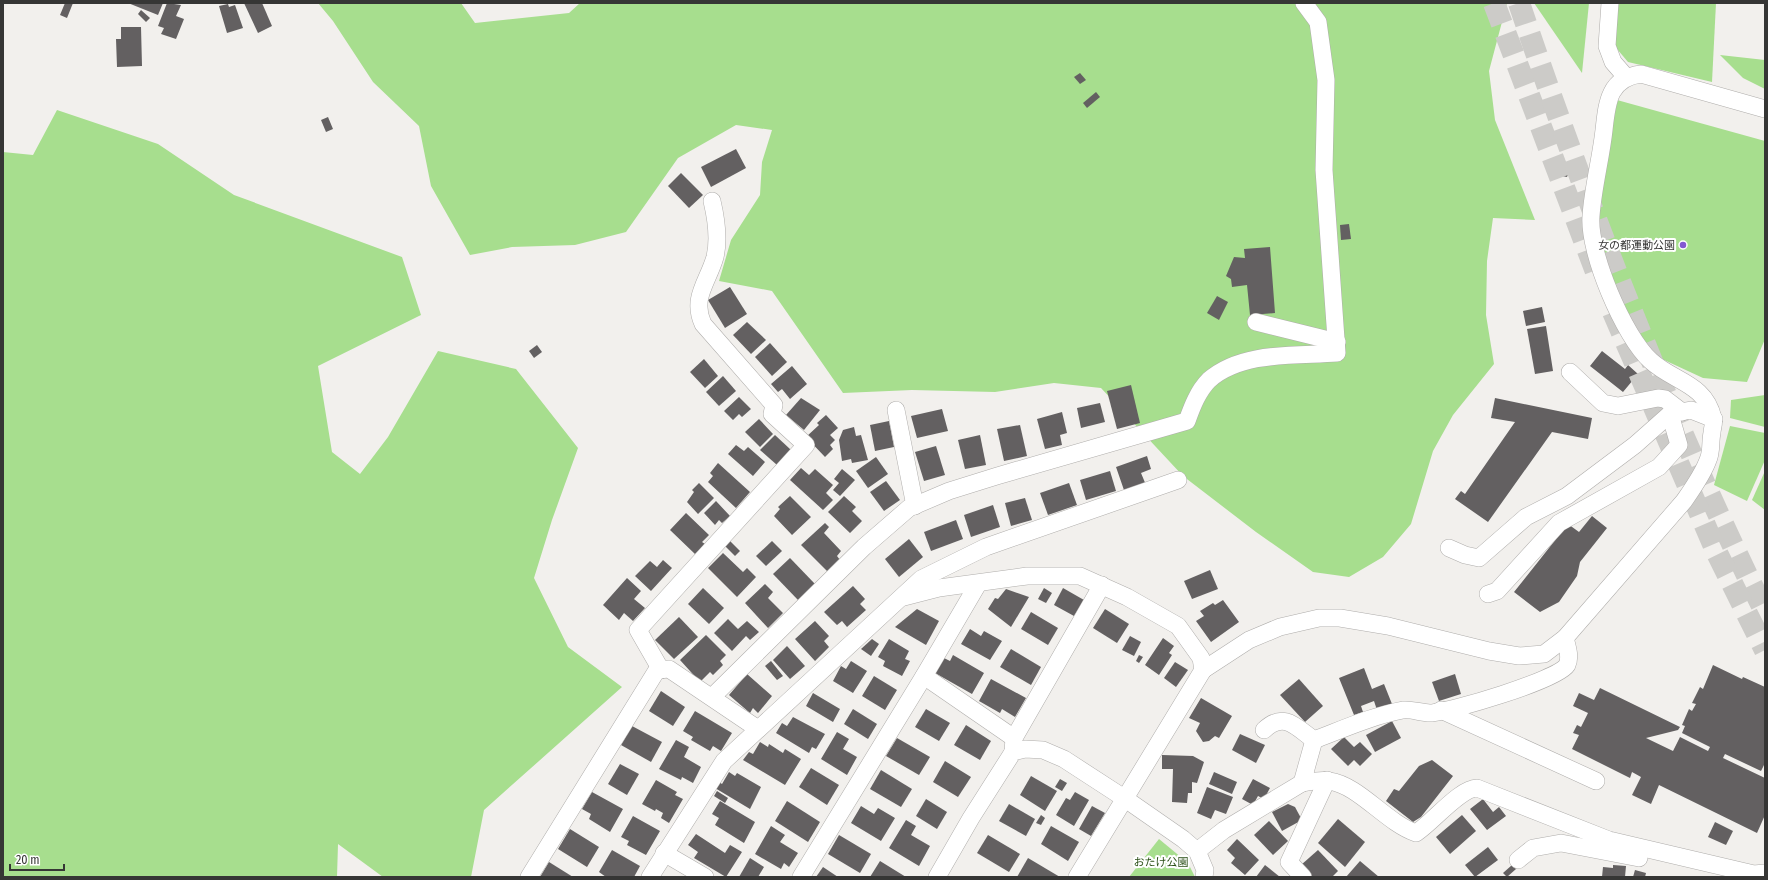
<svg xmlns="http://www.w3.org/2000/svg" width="1768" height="880" viewBox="0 0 1768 880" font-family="'Fira Sans Condensed','Noto Sans JP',sans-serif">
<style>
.green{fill:#a7de8e}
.building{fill:#636061}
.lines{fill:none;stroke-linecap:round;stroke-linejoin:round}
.highway-tunnel{stroke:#cccbc8;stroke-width:22;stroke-dasharray:22 11;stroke-linecap:butt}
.minor-casing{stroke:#afadab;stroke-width:18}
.minor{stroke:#fff;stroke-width:17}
.poi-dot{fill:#8358d2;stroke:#fff;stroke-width:1.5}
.labels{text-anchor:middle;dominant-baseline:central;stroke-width:4;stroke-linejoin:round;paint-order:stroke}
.poi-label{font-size:11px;fill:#363635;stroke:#fff;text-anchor:end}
.park-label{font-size:11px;fill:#2a4f16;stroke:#fff}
</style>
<rect width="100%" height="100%" fill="#f2f0ed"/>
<g class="green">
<polygon points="318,3 461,3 475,23 569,13 580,3 1507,3 1489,71 1495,120 1535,220 1493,218 1487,261 1486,315 1494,364 1453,415 1433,451 1411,524 1383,557 1349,577 1313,572 1256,532 1183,476 1101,388 1054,383 995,392 912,390 843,393 772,291 719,281 731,240 760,195 762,162 772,130 736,125 678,158 626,232 575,245 512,247 470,255 431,186 419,126 373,82 333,21"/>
<polygon points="1534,3 1589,3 1582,73"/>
<polygon points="1616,3 1716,3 1712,82 1628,62 1612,43"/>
<polygon points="1720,55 1765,60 1765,89 1743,78"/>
<polygon points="1617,100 1765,141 1765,339 1747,382 1703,378 1662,359 1634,330 1603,257 1600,234 1598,198"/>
<polygon points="57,110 158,144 234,195 402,257 421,315 318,366 332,452 360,474 388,437 438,351 516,369 578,448 552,520 534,578 568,647 622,687 484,810 471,877 383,877 338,844 337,877 3,877 3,152 33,155"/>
<polygon points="1765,395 1765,427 1730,418 1731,400"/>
<polygon points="1730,426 1765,433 1765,460 1747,501 1714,485"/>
<polygon points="1765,471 1765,510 1752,500"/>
<polygon points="1159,839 1188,863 1195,877 1129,877"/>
</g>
<g class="building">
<polygon points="65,3 73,3 67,18 60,15"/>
<polygon points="128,3 163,3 158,15"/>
<polygon points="167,3 181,5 176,16 184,19 176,39 161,34 164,28 158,26"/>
<polygon points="244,3 262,3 272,26 258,33"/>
<polygon points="228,4 229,7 235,5 243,28 227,33 219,6"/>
<polygon points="141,10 150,18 146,22 138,14"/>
<polygon points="121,27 141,27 142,66 117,67 116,39 121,39"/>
<polygon points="1080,73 1086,80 1080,84 1074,77"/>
<polygon points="1096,92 1100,97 1087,108 1083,103"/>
<polygon points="328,117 333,129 326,132 321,120"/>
<polygon points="736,149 746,168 711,187 701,167"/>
<polygon points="1566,163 1571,165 1567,177 1562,176"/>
<polygon points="681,173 703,195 689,208 668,186"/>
<polygon points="1349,224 1351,239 1341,240 1340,225"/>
<polygon points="1270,247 1275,313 1250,315 1247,285 1232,287 1231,279 1226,276 1234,257 1245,258 1244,249"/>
<polygon points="730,287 747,314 725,328 708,300"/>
<polygon points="1217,296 1228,302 1219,320 1207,313"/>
<polygon points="1542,307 1545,322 1526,326 1523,311"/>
<polygon points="747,322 766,340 751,354 733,335"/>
<polygon points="1546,326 1553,371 1535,374 1527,329"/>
<polygon points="770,343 787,362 772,376 755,357"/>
<polygon points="537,345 542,352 534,358 529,351"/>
<polygon points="1602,351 1625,369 1628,365 1638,374 1623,392 1590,366"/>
<polygon points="704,359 718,376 705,388 690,372"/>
<polygon points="792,366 807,384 790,399 782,389 778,392 771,384"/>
<polygon points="723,376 736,391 719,406 706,392"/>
<polygon points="1131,385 1140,423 1117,429 1107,391"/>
<polygon points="739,397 751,409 742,417 739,414 733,420 724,411"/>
<polygon points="801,398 820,410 804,430 786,415"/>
<polygon points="1495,398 1592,418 1588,439 1552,432 1488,522 1455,499 1461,491 1465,494 1515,422 1491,418"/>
<polygon points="1100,403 1105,422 1081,428 1077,408"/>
<polygon points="942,409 948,431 917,438 911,416"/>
<polygon points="1062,412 1067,433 1060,435 1062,445 1045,449 1037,419"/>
<polygon points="826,415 838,428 830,435 835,440 830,445 833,449 825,457 806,437 819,425 817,423"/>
<polygon points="759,419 773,434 760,447 745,432"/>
<polygon points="889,421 894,447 875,451 870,425"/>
<polygon points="1020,425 1027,456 1004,461 997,429"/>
<polygon points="854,427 856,436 861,435 868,460 852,463 851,459 842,461 839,440 843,430"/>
<polygon points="775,435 791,450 777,465 760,450"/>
<polygon points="980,435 986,465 965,469 958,440"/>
<polygon points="736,445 744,451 748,447 765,462 753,476 728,454"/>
<polygon points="936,446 945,475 924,481 915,452"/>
<polygon points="1147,456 1151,469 1141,473 1146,485 1125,493 1116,467"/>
<polygon points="876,457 888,474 868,488 856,471"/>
<polygon points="718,463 750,492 736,508 708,482 713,476 710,473"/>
<polygon points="801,468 809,475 815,469 833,485 826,493 833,500 823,510 790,480"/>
<polygon points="842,469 855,480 840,496 833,490 839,483 834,479"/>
<polygon points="1110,471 1116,491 1086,500 1080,480"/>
<polygon points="886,481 900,500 884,511 870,492"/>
<polygon points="699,483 714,498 698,514 687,502 694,492 692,490"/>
<polygon points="1069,483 1077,505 1048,515 1040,493"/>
<polygon points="790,496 811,517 792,535 774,516 780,509 778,507"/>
<polygon points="844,496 856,507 852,511 862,521 850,533 828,512"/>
<polygon points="1025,498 1032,520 1011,526 1005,503"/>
<polygon points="716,501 730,516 722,523 719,520 715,525 704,513"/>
<polygon points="993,505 1000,527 971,537 964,515"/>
<polygon points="686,513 709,535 702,542 705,544 695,554 670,530"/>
<polygon points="1592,516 1607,528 1580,562 1577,576 1559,602 1540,612 1514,592 1568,524 1579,532"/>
<polygon points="956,520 963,539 931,551 924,532"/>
<polygon points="825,523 829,527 824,533 841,551 837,556 840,560 828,572 801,545"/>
<polygon points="909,539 923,557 899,577 885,559"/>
<polygon points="730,541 740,551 735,556 725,546"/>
<polygon points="772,541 782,551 766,566 756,556"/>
<polygon points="723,553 743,572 747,568 756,577 737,597 708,568"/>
<polygon points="790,558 815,584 798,600 773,574"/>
<polygon points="663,560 672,568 651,591 635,576 650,561 657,567"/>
<polygon points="1210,570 1218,589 1192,599 1184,581"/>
<polygon points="627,578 641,591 634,599 645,608 633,621 624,613 619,620 603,605"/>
<polygon points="765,584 773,592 768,598 783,613 768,628 745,603"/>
<polygon points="853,586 865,599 860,604 866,610 847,627 842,621 837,625 824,612"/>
<polygon points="703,588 724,608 709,624 688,604"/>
<polygon points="1044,588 1052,593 1046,603 1038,599"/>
<polygon points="1063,588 1084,600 1074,616 1054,605"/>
<polygon points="1006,589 1029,597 1011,627 988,609 995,598 998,599"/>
<polygon points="1223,600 1239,622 1211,642 1196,621 1204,616 1200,611 1213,603 1215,605"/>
<polygon points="917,609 939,621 926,645 895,627"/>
<polygon points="1105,609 1129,624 1117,643 1093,628"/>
<polygon points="1031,612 1058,628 1048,645 1021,629"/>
<polygon points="679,617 698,637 674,659 655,640"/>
<polygon points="728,619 738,629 747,621 759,632 750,640 746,636 732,651 714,633"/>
<polygon points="815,621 829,636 824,641 829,647 815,661 795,639"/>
<polygon points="970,629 981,636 984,631 1002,641 990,660 961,644"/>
<polygon points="706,635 726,655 720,661 723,665 713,675 710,672 700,682 680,660"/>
<polygon points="1130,636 1141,642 1134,656 1122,650"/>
<polygon points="1163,638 1174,646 1169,653 1172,655 1159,675 1145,665"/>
<polygon points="872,639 879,644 871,656 861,649"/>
<polygon points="889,639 909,651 905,659 910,661 902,676 883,666 885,661 878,657"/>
<polygon points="787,646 805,666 790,679 773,660"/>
<polygon points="1011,649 1041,667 1031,685 1000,667"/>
<polygon points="953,655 984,673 972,694 935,673 944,658 950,661"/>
<polygon points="1139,655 1143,657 1139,663 1136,661"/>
<polygon points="771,661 783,676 777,680 765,666"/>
<polygon points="851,661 867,671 853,693 833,681 841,666 846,669"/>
<polygon points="1175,662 1188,670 1176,687 1164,678"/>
<polygon points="1713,665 1742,679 1743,677 1765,687 1765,765 1764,765 1761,771 1725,754 1723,758 1765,778 1765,815 1757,833 1659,785 1651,804 1632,795 1641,777 1632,772 1630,778 1572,749 1579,735 1573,733 1577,725 1581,727 1588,713 1573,706 1579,693 1594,700 1600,688 1680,727 1678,730 1646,738 1673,751 1680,737 1708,751 1710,747 1682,733 1685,726 1682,725 1689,709 1692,711 1696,704 1692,703 1700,687 1703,689"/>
<polygon points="1364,668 1372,689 1384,684 1392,704 1377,710 1374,701 1361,706 1363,712 1354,715 1339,678"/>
<polygon points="747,674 772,696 758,713 753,708 750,713 729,695"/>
<polygon points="1455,674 1461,694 1439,701 1432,682"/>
<polygon points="874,676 897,690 885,710 862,696"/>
<polygon points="991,679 1026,698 1015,717 1002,709 1000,713 979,701"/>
<polygon points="1299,679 1323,706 1305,722 1280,695"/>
<polygon points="661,691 685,707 673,726 649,711"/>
<polygon points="813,693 840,709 833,722 806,706"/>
<polygon points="1201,698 1232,716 1219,738 1215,736 1209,741 1203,742 1196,731 1200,723 1189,718"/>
<polygon points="853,709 877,724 868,739 844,724"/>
<polygon points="926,709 950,723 939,741 915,727"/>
<polygon points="695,711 732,733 721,751 713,746 710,751 691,740 693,737 683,731"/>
<polygon points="793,717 825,734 816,749 812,747 809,753 776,733 782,723 787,726"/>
<polygon points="1392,721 1401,738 1375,752 1366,735"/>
<polygon points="966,725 991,741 980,760 954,745"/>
<polygon points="632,726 662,742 651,762 621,745"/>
<polygon points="837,732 849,739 843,749 857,757 847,775 821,759"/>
<polygon points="1240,734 1265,745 1256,763 1232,750"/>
<polygon points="1344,737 1354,747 1360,742 1372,754 1360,766 1354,760 1348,766 1331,749"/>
<polygon points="897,738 930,757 919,775 886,756"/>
<polygon points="676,740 689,747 684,757 701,767 693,783 682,777 681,780 659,769"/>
<polygon points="760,742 768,747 769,744 783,753 785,749 801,759 785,785 743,760 749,752 753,754"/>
<polygon points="1162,755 1193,756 1204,762 1197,783 1192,782 1192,793 1188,793 1187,803 1172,802 1173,769 1162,769"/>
<polygon points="1432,760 1453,776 1421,817 1413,822 1386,801 1394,789 1399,791 1419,766"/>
<polygon points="945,761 971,777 958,797 933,782"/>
<polygon points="620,764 639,774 627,795 608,784"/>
<polygon points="811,768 839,785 827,805 799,787"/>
<polygon points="881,770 912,789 901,807 870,789"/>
<polygon points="729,772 735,776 737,773 761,787 750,809 715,788 719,782 722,784"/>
<polygon points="1214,772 1237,782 1232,794 1209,784"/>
<polygon points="1031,776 1057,791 1045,811 1020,795"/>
<polygon points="1060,779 1067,783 1062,791 1055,787"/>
<polygon points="1253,779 1270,788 1264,799 1258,796 1253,805 1242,799"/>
<polygon points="656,780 677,792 675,795 683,799 669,823 661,818 663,813 656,809 655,811 642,804"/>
<polygon points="1207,787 1233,797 1226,814 1215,810 1211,819 1197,813"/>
<polygon points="717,791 728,798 725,803 714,796"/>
<polygon points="592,792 623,809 610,832 589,819 591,814 582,809"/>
<polygon points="1075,792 1089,800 1074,826 1056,815 1066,798 1070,800"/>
<polygon points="926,799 947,812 937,829 916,816"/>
<polygon points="1483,799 1493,812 1499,807 1506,816 1487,830 1470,809"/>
<polygon points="720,801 755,822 744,843 715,825 719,818 712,814"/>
<polygon points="787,801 820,822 808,842 775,821"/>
<polygon points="1009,804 1035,819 1026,836 999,821"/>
<polygon points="1288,804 1295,807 1302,820 1282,831 1272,812"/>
<polygon points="861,806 874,814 878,808 895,818 881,841 851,823"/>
<polygon points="1092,806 1105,813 1091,836 1079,829"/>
<polygon points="1041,815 1045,818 1041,825 1036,823"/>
<polygon points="1462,815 1476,831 1450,854 1436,837"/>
<polygon points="633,816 660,831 646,855 627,845 629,841 621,837"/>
<polygon points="1338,819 1365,842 1345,867 1318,843"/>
<polygon points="906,820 916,826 911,835 930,846 919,866 889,848"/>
<polygon points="1269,821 1288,841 1273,855 1254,835"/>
<polygon points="1715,822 1733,831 1726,845 1708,837"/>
<polygon points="771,826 785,835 780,842 798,853 789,867 784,863 781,869 755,854"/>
<polygon points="1051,826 1079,842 1068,861 1041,844"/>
<polygon points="570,829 599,847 587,867 558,849"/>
<polygon points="696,834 725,853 730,845 742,852 726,877 694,858 698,852 688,845"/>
<polygon points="839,835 871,854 860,873 828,854"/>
<polygon points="988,835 1020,854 1009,872 977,853"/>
<polygon points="1237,839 1259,860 1245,875 1231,863 1235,858 1227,850"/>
<polygon points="1488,847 1498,860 1475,877 1465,865"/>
<polygon points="612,850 640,866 634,877 606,877 599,872"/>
<polygon points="1318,850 1338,871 1332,877 1312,877 1301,865"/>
<polygon points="750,858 764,867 758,877 739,877"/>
<polygon points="1028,858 1060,877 1017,877"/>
<polygon points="880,861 906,877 870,877"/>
<polygon points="1360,861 1379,877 1346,877"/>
<polygon points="549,862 573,877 540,877"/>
<polygon points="1265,865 1280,877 1256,877"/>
<polygon points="1512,865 1516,869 1507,877 1503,873"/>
<polygon points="1613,865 1626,866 1625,877 1602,877 1603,867 1613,868"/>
<polygon points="823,867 838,877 816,877"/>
<polygon points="1635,870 1646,873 1645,877 1633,877"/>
</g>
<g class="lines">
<g class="highway-tunnel">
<polyline points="1494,3 1598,277"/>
<path d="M1519,3C1589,210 1668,416 1765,612"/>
<polyline points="1613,312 1717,553 1765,650"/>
</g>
<defs>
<g id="minor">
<polyline points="1610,3 1607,46 1613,62 1626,77"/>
<polyline points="1256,322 1337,342"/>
<polyline points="1570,372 1603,403 1618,406 1658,398 1665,399 1682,412"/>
<polyline points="896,410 915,506"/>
<polyline points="1449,548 1465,555 1479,558 1526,517 1567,496 1635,445 1670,414 1691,410 1714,419"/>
<polyline points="1488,594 1497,591 1559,523 1659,467 1679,445 1670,414"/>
<polyline points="904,597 939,588 1027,576 1080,576 1127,597 1178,626 1201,658 1203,670 1077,877"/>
<path d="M1565,638C1567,646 1571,657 1567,665C1558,680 1450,712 1430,713C1421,713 1412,709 1403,710C1372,716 1343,729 1314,740L1302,783C1310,782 1321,779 1329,781C1359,785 1385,822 1416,833C1432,823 1460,788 1477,788L1609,840L1754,874L1765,873"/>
<path d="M661,670L638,630L806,445L772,414L774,405L703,324C691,298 708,282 715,257C719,240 716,218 712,201"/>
<path d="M1203,670L1249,640L1280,627L1319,618H1340L1388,626L1489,651L1519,656L1544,654L1565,638L1684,501C1693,488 1703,474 1708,460C1712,452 1710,441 1712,433C1712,428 1715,422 1713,418C1705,383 1674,382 1651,361C1624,337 1588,252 1591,216C1593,187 1601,158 1604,130C1607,102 1609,78 1641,74L1765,109"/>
<polyline points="924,676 1014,738"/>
<path d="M712,697L864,547L909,508L949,491L997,476L1187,421C1192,407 1198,391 1209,380C1242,351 1296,356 1337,353L1324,170L1326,80L1318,22L1304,3"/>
<polyline points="1441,710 1596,781"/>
<path d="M1264,730C1284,711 1296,727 1314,740"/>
<polyline points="1013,752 1014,738 1102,585"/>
<polyline points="1197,851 1224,830 1302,783"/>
<polyline points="664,853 705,877"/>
<polyline points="1518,860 1533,848 1561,843 1639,858"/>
<polyline points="529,877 657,670 669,669 758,729"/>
<polyline points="650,877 724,761 921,579 986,547 1178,480"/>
<polyline points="801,877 924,676 978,584"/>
<polyline points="937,877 971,818 1013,752 1025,749 1043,750 1064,759 1124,798 1183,839 1197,851 1205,870 1204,877"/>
<polyline points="1303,877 1289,862 1327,780"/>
</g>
</defs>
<use href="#minor" class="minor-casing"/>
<use href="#minor" class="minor"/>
</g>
<circle class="poi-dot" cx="1683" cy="245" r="4"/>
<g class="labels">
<g class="poi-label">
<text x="1675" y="245">女の都運動公園</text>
</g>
<g class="park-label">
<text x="1161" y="862">おたけ公園</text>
</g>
</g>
<rect width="1768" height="880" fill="none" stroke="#363635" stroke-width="8"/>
<path d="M10 864v6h54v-6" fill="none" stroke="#363635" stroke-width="2"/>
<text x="16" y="864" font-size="12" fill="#363635" stroke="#ffffff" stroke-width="3" paint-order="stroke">20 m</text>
</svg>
